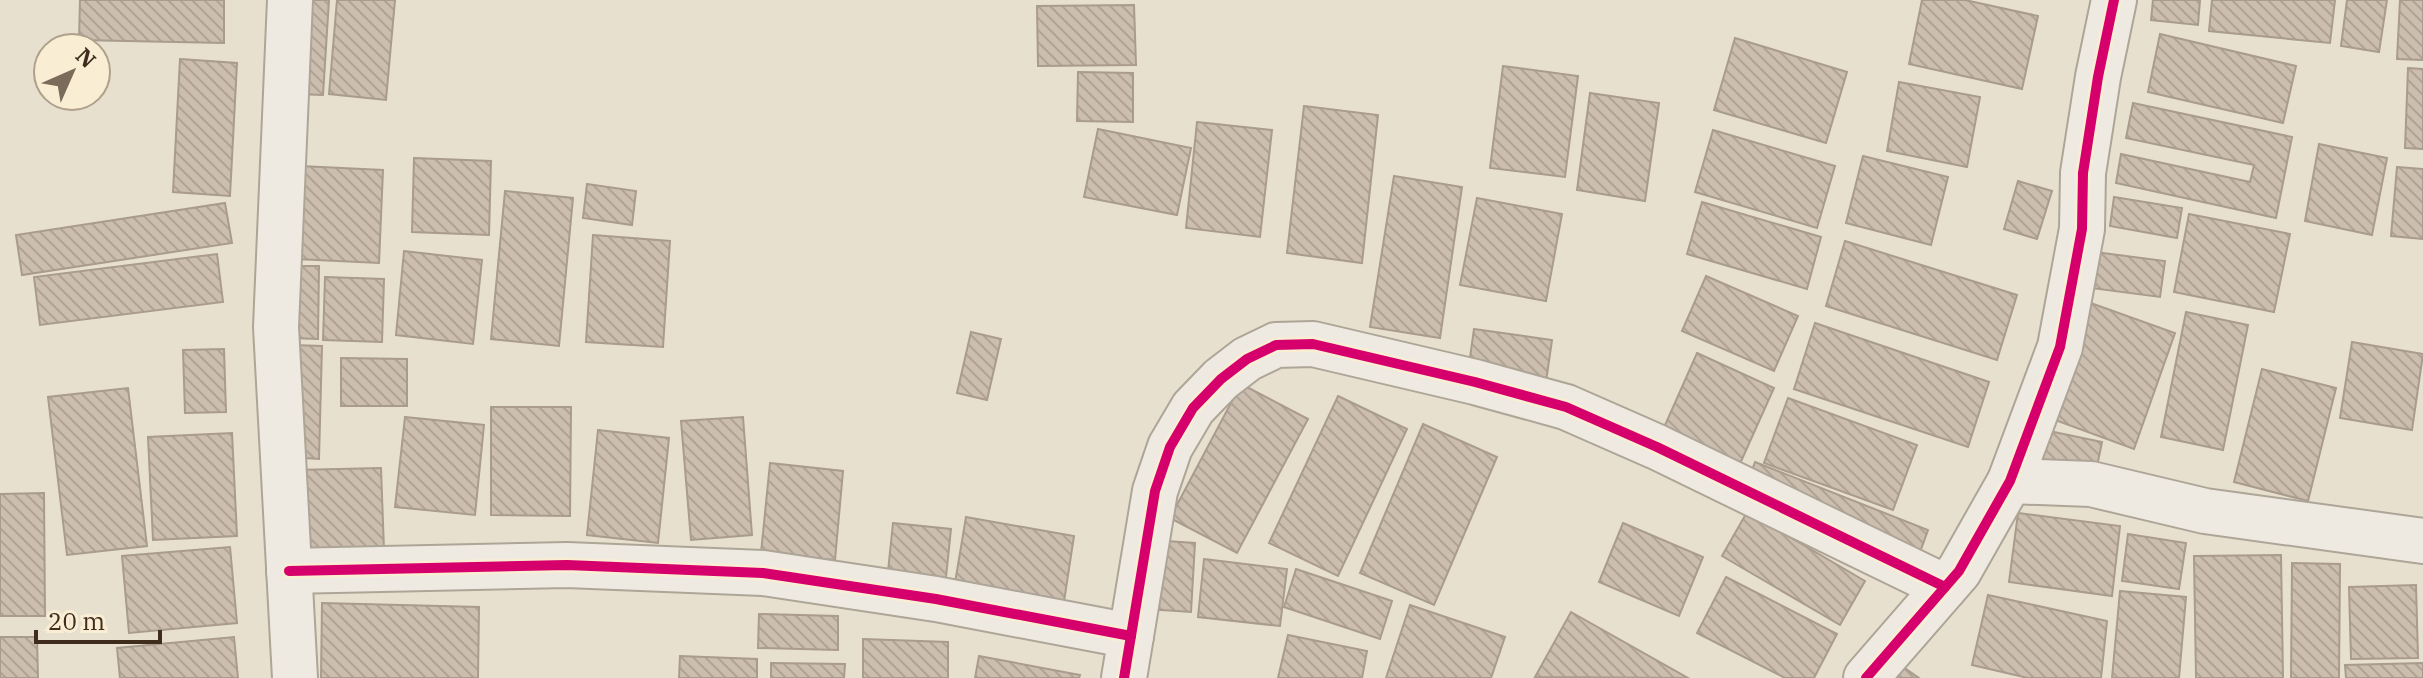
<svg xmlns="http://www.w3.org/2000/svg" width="2423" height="678" viewBox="0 0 2423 678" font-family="'IBM Plex Serif',serif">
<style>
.building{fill:url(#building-back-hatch);stroke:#a99b8d;stroke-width:2}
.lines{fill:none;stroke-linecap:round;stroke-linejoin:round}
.minor-casing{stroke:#ada597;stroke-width:48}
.minor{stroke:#efeae1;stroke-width:44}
.cycleway-casing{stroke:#f9eed4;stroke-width:15}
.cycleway{stroke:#d6006c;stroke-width:10}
</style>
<defs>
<pattern id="building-back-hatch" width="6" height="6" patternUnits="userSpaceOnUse" patternTransform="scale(2)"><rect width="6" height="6" fill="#ccbeaf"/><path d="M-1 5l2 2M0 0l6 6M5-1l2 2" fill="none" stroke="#b0a396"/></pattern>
</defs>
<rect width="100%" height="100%" fill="#e8e0ce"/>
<g class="building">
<polygon points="80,0 224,0 224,43 79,40"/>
<polygon points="299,0 329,0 323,95 294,94"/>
<polygon points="337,0 395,0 386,100 329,94"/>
<polygon points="1922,0 1965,0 2038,16 2022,89 1909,64"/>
<polygon points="2153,0 2200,0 2198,25 2151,20"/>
<polygon points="2212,0 2335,0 2330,43 2209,31"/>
<polygon points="2347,0 2387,0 2379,52 2341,46"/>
<polygon points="2400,0 2423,0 2423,60 2397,59"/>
<polygon points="1134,5 1136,65 1038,66 1037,6"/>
<polygon points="2160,34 2296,66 2283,123 2148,92"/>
<polygon points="1735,38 1847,72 1826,143 1714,110"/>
<polygon points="180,59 237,63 230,196 173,192"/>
<polygon points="1503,66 1578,76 1565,177 1490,168"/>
<polygon points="2408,68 2423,69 2423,149 2405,148"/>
<polygon points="1078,72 1133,73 1133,122 1077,121"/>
<polygon points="1899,82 1980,97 1967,167 1887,151"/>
<polygon points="1590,93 1659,103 1645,201 1577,190"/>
<polygon points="2133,103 2292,137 2276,218 2116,183 2121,154 2250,182 2254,165 2126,138"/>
<polygon points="1304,106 1378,115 1362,263 1287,253"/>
<polygon points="1197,122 1272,130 1260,237 1186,228"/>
<polygon points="1098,129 1191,148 1177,215 1084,197"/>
<polygon points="1713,130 1835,166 1817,228 1695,192"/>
<polygon points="2319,144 2387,158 2372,235 2305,221"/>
<polygon points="1863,156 1948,177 1931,245 1846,223"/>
<polygon points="414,158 491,161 489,235 412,232"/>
<polygon points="300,166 383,170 379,263 296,259"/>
<polygon points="2397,167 2423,169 2423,239 2391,236"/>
<polygon points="1394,176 1462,187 1440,338 1370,327"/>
<polygon points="2018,181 2052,191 2037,239 2004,229"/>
<polygon points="587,184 636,191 632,225 583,218"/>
<polygon points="505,191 573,198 559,346 491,339"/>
<polygon points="2114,197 2182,208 2177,238 2110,226"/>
<polygon points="1477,198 1562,214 1546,301 1460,285"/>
<polygon points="1702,202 1821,237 1807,289 1687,254"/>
<polygon points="225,203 232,243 22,275 16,235"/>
<polygon points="2189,214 2290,234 2274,312 2174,292"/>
<polygon points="593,235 670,241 663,347 586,342"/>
<polygon points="1845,241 2017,295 1997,360 1826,306"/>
<polygon points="404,251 482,260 473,344 396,335"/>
<polygon points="2095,252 2165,261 2160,297 2091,288"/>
<polygon points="217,254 223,302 40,325 34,277"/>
<polygon points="291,266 319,266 318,339 290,338"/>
<polygon points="1706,276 1798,316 1774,371 1682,331"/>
<polygon points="325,277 384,279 382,342 323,340"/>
<polygon points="2085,301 2175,333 2134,449 2044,416"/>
<polygon points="2186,312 2248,325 2223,450 2161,437"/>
<polygon points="1815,323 1989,382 1968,447 1794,389"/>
<polygon points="1474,329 1552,340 1546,382 1468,372"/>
<polygon points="971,332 1001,339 987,400 957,393"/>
<polygon points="2352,342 2423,354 2412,430 2340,418"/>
<polygon points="292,345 322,346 319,459 289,457"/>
<polygon points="224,349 226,412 185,413 183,350"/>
<polygon points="1697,353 1774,388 1739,466 1662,432"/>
<polygon points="341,358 407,359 407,406 341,406"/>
<polygon points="2262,369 2336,388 2308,501 2234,482"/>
<polygon points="1241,384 1308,419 1237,553 1170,518"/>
<polygon points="128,388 147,546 67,555 48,397"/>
<polygon points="1338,396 1407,429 1338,576 1269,543"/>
<polygon points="1788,398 1917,445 1893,510 1764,463"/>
<polygon points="491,407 571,407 570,516 491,515"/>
<polygon points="405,417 484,425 475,515 395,507"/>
<polygon points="743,417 752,535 691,540 681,421"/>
<polygon points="1423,424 1497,457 1434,605 1360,573"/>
<polygon points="2035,428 2102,442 2094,481 2028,467"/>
<polygon points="598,430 669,438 658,543 587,535"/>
<polygon points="232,433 237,536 153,540 148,437"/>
<polygon points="1755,462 1928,530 1919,555 1746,487"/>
<polygon points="770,463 843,471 835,560 761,553"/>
<polygon points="381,468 384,550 299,552 296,470"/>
<polygon points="44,493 45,616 0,616 0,494"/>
<polygon points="1747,512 1865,581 1840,625 1722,556"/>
<polygon points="2018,513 2120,526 2112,596 2009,582"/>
<polygon points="966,517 1074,536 1063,608 954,589"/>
<polygon points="893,523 951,529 945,587 887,581"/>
<polygon points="1623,523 1703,557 1679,616 1599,582"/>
<polygon points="2128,534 2186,543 2179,589 2122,581"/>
<polygon points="1151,540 1195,543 1191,612 1147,609"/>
<polygon points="230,547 237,623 129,633 122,556"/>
<polygon points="2281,555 2283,678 2196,678 2194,556"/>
<polygon points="1204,559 1287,569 1280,626 1198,617"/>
<polygon points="2292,563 2340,564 2339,678 2291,678"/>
<polygon points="1296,569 1392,601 1380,639 1284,607"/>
<polygon points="1726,577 1837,634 1814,678 1785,678 1697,633"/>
<polygon points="2416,585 2418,658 2351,659 2349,587"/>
<polygon points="2120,591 2186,597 2179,678 2112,678"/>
<polygon points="1988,595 2107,621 2101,678 2028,678 1972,665"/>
<polygon points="322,603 479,607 478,678 321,678"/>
<polygon points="1410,605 1505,637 1491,678 1386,678"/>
<polygon points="1571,612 1688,678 1535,677"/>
<polygon points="759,614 838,616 838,650 758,648"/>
<polygon points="1288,635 1367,651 1362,678 1278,678"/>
<polygon points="0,637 37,637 38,678 0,678"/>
<polygon points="234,637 238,678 120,678 117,648"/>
<polygon points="863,639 948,642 948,678 863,678"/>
<polygon points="680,656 757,659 757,678 679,678"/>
<polygon points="979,656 1080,675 1079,678 975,678"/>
<polygon points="1896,662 1919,678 1885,678"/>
<polygon points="771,663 845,664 844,678 771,678"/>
<polygon points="2423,663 2423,678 2346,678 2345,665"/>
</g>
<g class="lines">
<defs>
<g id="minor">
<polyline points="290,0 276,327 295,678"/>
<polyline points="2010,481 2091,484 2205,511 2423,541"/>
<polyline points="289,571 567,565 763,573 936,599 1131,636"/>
<polyline points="1124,678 1155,491 1170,447 1193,408 1221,379 1247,359 1276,345 1313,344 1475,382 1566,407 1657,447 1945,587"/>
<polyline points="1866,678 1959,571 2010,481 2060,347 2082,229 2083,173 2098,77 2114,0"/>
</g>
</defs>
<use href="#minor" class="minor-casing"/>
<use href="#minor" class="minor"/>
<defs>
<g id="cycleway">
<polyline points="289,571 567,565 763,573 936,599 1131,636"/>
<polyline points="1124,678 1155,491 1170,447 1193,408 1221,379 1247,359 1276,345 1313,344 1475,382 1566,407 1657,447 1945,587"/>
<polyline points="1866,678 1959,571 2010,481 2060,347 2082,229 2083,173 2098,77 2114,0"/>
</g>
</defs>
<use href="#cycleway" class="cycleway-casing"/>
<use href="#cycleway" class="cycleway"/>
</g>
<g transform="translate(72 72) rotate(45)"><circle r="38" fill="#f9eed4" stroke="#afa08b" stroke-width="2"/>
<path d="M0-6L14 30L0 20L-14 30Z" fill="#7a6b5b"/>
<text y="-12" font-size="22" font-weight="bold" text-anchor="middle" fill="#3f2c1d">N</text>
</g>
<path d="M36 630v12h124v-12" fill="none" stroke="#3f2c1d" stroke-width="4"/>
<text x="48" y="630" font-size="24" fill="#3f2c1d" stroke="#f9eed4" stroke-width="6" paint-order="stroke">20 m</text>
</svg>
